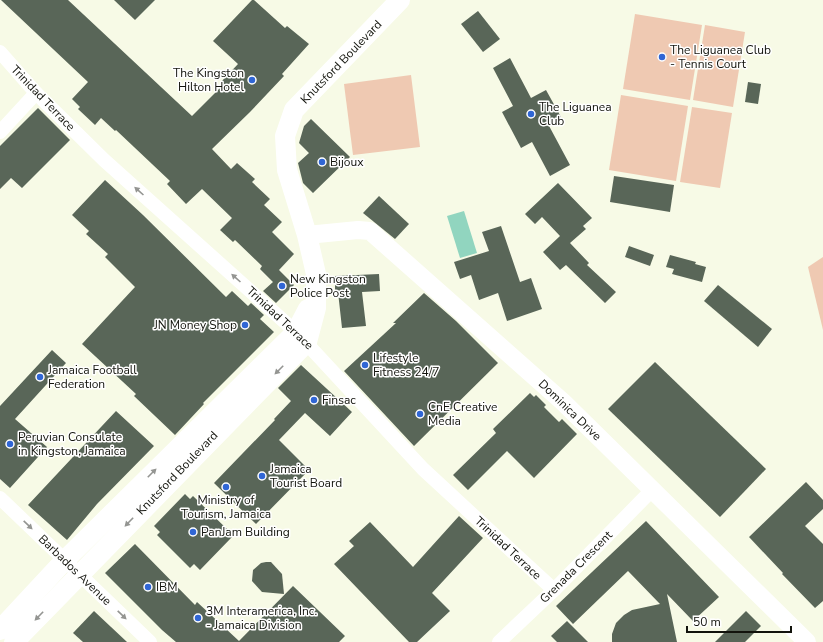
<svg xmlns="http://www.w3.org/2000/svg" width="823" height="642" viewBox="0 0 823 642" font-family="'Nunito Sans',sans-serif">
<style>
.green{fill:#efc9b2}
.water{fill:#91d5bf}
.building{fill:#596658}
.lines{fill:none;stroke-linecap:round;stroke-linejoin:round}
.minor{stroke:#fff;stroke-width:14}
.tertiary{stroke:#fff;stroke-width:18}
.secondary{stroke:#fff;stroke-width:20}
.oneway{fill:#949592}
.poi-dot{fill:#3066d5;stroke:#fff;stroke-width:1.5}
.labels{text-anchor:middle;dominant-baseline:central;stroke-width:3;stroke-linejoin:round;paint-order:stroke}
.poi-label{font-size:12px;fill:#12130c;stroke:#fff;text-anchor:start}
.street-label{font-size:12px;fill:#12130c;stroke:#fff}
</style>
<rect width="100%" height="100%" fill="#f7fae6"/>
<g class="green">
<polygon points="635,14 702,25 690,100 623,89"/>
<polygon points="705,25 745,32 733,107 693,100"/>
<polygon points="411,75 420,147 353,155 344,84"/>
<polygon points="621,95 688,106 676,181 609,170"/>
<polygon points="692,107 732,113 720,188 680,182"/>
<polygon points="823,257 823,330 808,267"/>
</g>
<polygon class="water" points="464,211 477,253 460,258 447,216"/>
<g class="building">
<polygon points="1,0 68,0 192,116 222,86 220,83 238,64 213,41 252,0 254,0 285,28 287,26 309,44 282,74 284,76 250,112 212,149 231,169 237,163 255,179 252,182 270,199 264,205 282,222 272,232 294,254 279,270 294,285 276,303 263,291 273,282 260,269 262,266 235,240 233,242 220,230 232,218 202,189 186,204 167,184 170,181 116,130 115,131 101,118 95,125 78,109 80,107 72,99 88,82"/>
<polygon points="114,0 155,0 135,20"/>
<polygon points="478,11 500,39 483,52 461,24"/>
<polygon points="510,58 531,98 546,90 561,117 548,124 570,165 550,176 532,142 521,148 502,112 513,106 493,68"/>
<polygon points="748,82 761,84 758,104 745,102"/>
<polygon points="38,108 70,140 22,188 11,178 0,189 0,146"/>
<polygon points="311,119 350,157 313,193 303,183 298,163 309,153 299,143 304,126"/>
<polygon points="614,176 674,185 670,212 610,202"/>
<polygon points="105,180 143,215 226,297 232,291 248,306 251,303 264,315 260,319 274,332 203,403 204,404 175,435 134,396 136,394 82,344 135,287 105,257 108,254 86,234 89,231 72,215"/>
<polygon points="558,183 592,218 583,226 586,229 570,243 589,263 587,265 616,292 605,303 566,265 560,270 543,252 560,236 542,217 535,224 525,214"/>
<polygon points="379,196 409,224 395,239 363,213"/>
<polygon points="501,226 520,282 531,278 542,309 507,321 498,293 479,300 471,275 460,279 454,262 489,251 482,232"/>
<polygon points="629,246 654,255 650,266 625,257"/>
<polygon points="670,255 696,262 695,264 706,267 702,282 672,274 674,269 666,267"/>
<polygon points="379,274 380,291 362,292 366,326 342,328 338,292 335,292 335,276"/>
<polygon points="718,285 772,329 758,347 704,301"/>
<polygon points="424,293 456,321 498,363 414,446 344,371 396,323 393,323"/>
<polygon points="52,350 66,363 15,419 47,447 10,488 0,479 0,406"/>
<polygon points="655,362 766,469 720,517 608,409"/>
<polygon points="301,365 352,412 330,436 305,413 279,440 309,470 256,524 214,483 275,420 274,419 291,401 278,388"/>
<polygon points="530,393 534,397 536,395 546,405 544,407 559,422 562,419 577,434 534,478 507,451 468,490 453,475 496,433 493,429"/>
<polygon points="116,411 154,446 97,504 67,540 28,505"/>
<polygon points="806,482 823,500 823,509 805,526 823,544 823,601 815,608 782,574 783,573 749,537"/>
<polygon points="185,494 190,499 193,496 229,531 227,533 232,537 200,570 194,564 190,568 157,535 160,532 154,526"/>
<polygon points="459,516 483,538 432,593 450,611 417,642 409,642 334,564 354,546 349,541 370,522 413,567"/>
<polygon points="646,521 719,597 693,621 667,594 677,642 612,642 612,634 616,623 624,615 632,610 660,604 628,571 573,624 556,606"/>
<polygon points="135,544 195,605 197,602 239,641 293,586 345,636 339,642 176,642 162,630 105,573"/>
<polygon points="266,562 271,562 282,574 284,594 262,592 252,581 253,570 261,563"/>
<polygon points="94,611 127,642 83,642 73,633"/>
<polygon points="746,611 761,626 745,642 715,642"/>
<polygon points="567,621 588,642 557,642 551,636"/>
</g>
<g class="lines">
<g class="minor">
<polyline points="0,52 36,93 104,160 296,332 423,469 554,590"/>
<polyline points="0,132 36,93"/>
<polyline points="0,498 150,642"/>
<polyline points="499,642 554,590 652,490"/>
</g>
<polyline class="tertiary" points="307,235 358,230 370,231 563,402 807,642"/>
<g class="secondary">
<polyline points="0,630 65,560 296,332 308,309"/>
<polyline points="14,642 307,342 316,308 316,274 307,235 287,170 285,136 294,110 400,0"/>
</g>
</g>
<defs><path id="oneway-solid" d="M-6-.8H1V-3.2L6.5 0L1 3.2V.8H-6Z"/></defs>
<g class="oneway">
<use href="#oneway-solid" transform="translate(139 191) rotate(-138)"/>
<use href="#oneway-solid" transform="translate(236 278) rotate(-138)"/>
<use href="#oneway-solid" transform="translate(279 370) rotate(135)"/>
<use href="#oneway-solid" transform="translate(152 473) rotate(-45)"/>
<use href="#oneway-solid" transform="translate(129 522) rotate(134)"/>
<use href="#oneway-solid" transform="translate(28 525) rotate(44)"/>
<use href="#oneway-solid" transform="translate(122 615) rotate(44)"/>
<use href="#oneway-solid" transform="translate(39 616) rotate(134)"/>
</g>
<g class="poi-dot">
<circle cx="662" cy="57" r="4"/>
<circle cx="252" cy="80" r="4"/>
<circle cx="531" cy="114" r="4"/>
<circle cx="322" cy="162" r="4"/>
<circle cx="282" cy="286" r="4"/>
<circle cx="245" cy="325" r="4"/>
<circle cx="365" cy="365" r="4"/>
<circle cx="40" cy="377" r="4"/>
<circle cx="314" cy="400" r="4"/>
<circle cx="420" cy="414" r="4"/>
<circle cx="10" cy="444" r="4"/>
<circle cx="262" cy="476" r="4"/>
<circle cx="226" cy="487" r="4"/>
<circle cx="193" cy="532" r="4"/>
<circle cx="148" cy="587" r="4"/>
<circle cx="198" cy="618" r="4"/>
</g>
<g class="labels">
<g class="poi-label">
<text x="670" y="50">The Liguanea Club<tspan x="670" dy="14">- Tennis Court</tspan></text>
<text x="244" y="73" text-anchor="end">The Kingston<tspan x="244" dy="14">Hilton Hotel</tspan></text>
<text x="539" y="107">The Liguanea<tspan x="539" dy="14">Club</tspan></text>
<text x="330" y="162">Bijoux</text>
<text x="290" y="279">New Kingston<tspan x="290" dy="14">Police Post</tspan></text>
<text x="237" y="325" text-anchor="end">JN Money Shop</text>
<text x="373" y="358">Lifestyle<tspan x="373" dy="14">Fitness 24/7</tspan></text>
<text x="48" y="370">Jamaica Football<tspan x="48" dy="14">Federation</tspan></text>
<text x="322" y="400">Finsac</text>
<text x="428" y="407">CnE Creative<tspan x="428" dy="14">Media</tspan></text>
<text x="18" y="437">Peruvian Consulate<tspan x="18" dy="14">in Kingston, Jamaica</tspan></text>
<text x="270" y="469">Jamaica<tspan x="270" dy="14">Tourist Board</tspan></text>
<text x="226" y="500" text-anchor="middle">Ministry of<tspan x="226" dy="14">Tourism, Jamaica</tspan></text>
<text x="201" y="532">PanJam Building</text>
<text x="156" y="587">IBM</text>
<text x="206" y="611">3M Interamerica, Inc.<tspan x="206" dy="14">- Jamaica Division</tspan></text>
</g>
<g class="street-label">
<text transform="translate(341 62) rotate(-46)">Knutsford Boulevard</text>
<text transform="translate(43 98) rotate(46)">Trinidad Terrace</text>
<text transform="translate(280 318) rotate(43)">Trinidad Terrace</text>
<text transform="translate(570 410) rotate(44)">Dominica Drive</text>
<text transform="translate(177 473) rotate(-46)">Knutsford Boulevard</text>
<text transform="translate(508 548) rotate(43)">Trinidad Terrace</text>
<text transform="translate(576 567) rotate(-45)">Grenada Crescent</text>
<text transform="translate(75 570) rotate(44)">Barbados Avenue</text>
</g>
</g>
<path d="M687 626v6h104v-6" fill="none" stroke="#12130c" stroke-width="2"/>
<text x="693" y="626" font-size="12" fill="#12130c" stroke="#ffffff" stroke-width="3" paint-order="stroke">50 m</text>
</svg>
